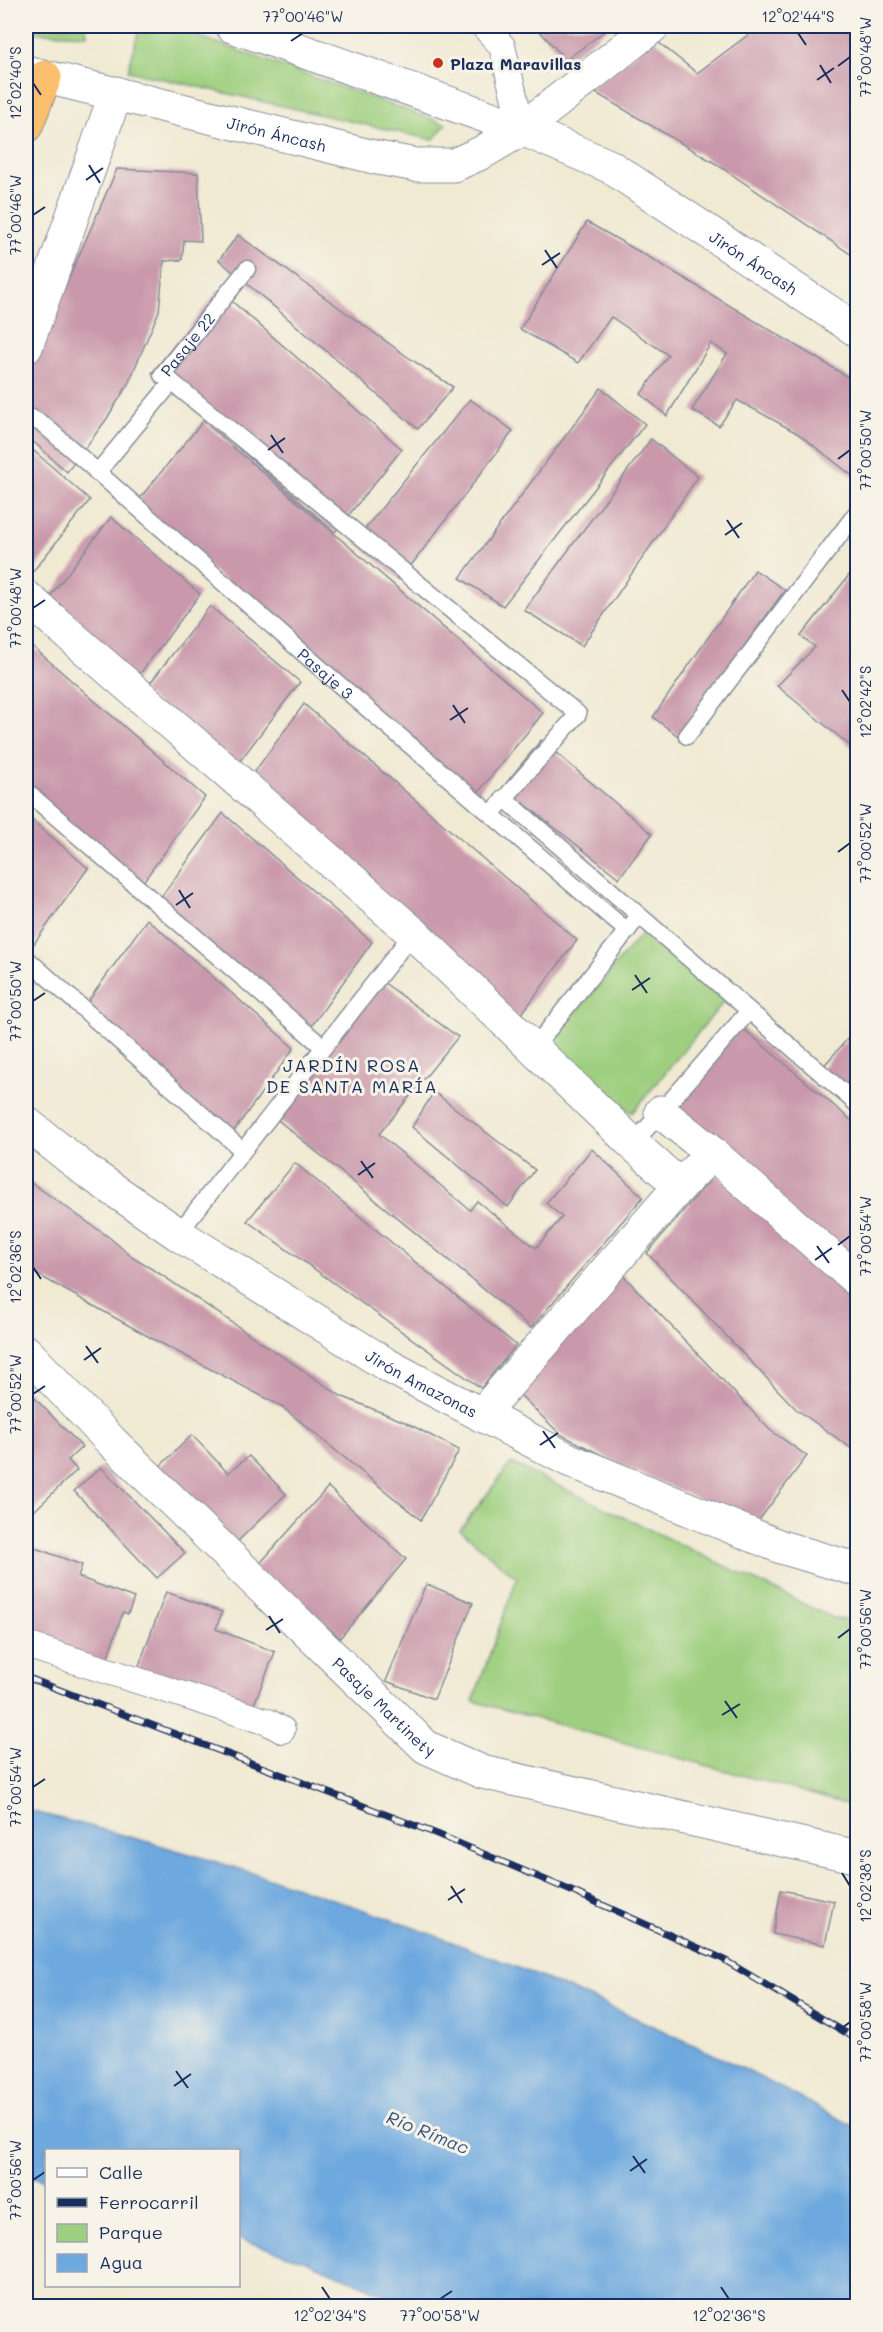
<svg xmlns="http://www.w3.org/2000/svg" width="883" height="2332" viewBox="0 0 883 2332" font-family="Mali,sans-serif">
<style>
.green{fill:#9ecf7f;stroke:#5c7f6e;stroke-width:1.5}
.water{fill:#6da8de;stroke:#446c9e;stroke-width:1.5}
.building{fill:#c999ab}
.lines{fill:none;stroke-linecap:round;stroke-linejoin:round}
.service-casing{stroke:#868c98;stroke-width:19}
.pedestrian-casing{stroke:#868c98;stroke-width:28}
.minor-casing{stroke:#868c98;stroke-width:35}
.tertiary-casing{stroke:#868c98;stroke-width:35}
.motorway-casing{stroke:#868c98;stroke-width:35}
.service{stroke:#fff;stroke-width:16}
.pedestrian{stroke:#fff;stroke-width:26}
.minor{stroke:#fff;stroke-width:33}
.tertiary{stroke:#fff;stroke-width:33}
.motorway{stroke:#fabe6d;stroke-width:33}
.rail-casing{stroke:#1b2f5e;stroke-width:7}
.rail{stroke:#f7f3e8;stroke-width:4.5;stroke-dasharray:14;stroke-linecap:butt}
.ticks{fill:none;stroke:#1b2f5e;stroke-width:2}
.poi-dot{fill:#c8321e;stroke:#f7f3e8;stroke-width:2}
.labels{text-anchor:middle;dominant-baseline:central;stroke-width:6;stroke-linejoin:round;paint-order:stroke}
.poi-label{font-size:16px;font-weight:bold;fill:#1b2f5e;stroke:#f7f3e8;text-anchor:start}
.street-label{font-size:16px;fill:#1b2f5e;stroke:#f7f3e8}
.neighbourhood-label{font-size:18px;letter-spacing:1.5px;fill:#1b2f5e;stroke:#f7f3e8}
.water-label{font-size:18px;font-style:italic;fill:#345384;stroke:#f7f3e8}
.neatline{fill:none;stroke:#1b2f5e;stroke-width:2}
.ticks-label{font-size:15px;text-anchor:middle;fill:#1b2f5e}
</style>
<rect width="100%" height="100%" fill="#f7f3e8"/>
<filter id="ink" filterUnits="userSpaceOnUse"><feTurbulence type="fractalNoise" baseFrequency=".0167" numOctaves="2"/><feDisplacementMap in="SourceGraphic" scale="12" xChannelSelector="R" yChannelSelector="G"/><feConvolveMatrix kernelMatrix="1 2 1 2 8 2 1 2 1" color-interpolation-filters="sRGB"/></filter>
<filter id="wash" filterUnits="userSpaceOnUse"><feTurbulence type="fractalNoise" baseFrequency=".008" numOctaves="4" result="noise"/><feDisplacementMap in="SourceGraphic" scale="24" xChannelSelector="R" yChannelSelector="G"/><feGaussianBlur stdDeviation="1.35" result="paint"/><feColorMatrix in="noise" values="0 0 0 0 0 0 0 0 0 0 0 0 0 0 0 0 0 1.4 0 .05"/><feComposite in="paint" operator="in"/></filter>
<g filter="url(#wash)">
<rect width="100%" height="100%" fill="#f0ead3"/>
<g class="green">
<polygon points="26,26 86,26 87,35 26,32"/>
<polygon points="140,26 169,26 446,124 433,140 128,71"/>
<polygon points="648,926 730,994 632,1113 549,1044"/>
<polygon points="511,1463 833,1618 857,1622 857,1807 473,1701 517,1578 460,1530"/>
</g>
<path class="water" d="M26,1810C314,1880 597,1986 857,2128V2306H412L306,2261L239,2239L238,2150H46V2181L26,2175Z"/>
<g id="blocks">
<g class="building">
<polygon points="535,26 611,26 566,60"/>
<polygon points="760,26 858,26 858,259 713,162 589,89 654,39 697,73"/>
<polygon points="117,169 198,173 201,241 184,240 182,260 164,261 159,311 128,384 106,420 67,472 26,435 26,376"/>
<polygon points="587,222 654,260 858,383 858,480 797,433 737,400 719,426 692,410 727,354 711,343 667,416 641,394 668,355 611,317 578,363 520,329"/>
<polygon points="238,235 412,360 453,387 418,429 219,260"/>
<polygon points="219,290 402,449 335,532 152,373"/>
<polygon points="601,388 645,424 503,606 460,578"/>
<polygon points="470,399 513,431 400,580 355,541"/>
<polygon points="203,421 543,713 475,796 135,504"/>
<polygon points="651,439 698,477 582,646 524,610"/>
<polygon points="26,444 90,500 26,580"/>
<polygon points="111,517 200,594 134,682 44,604"/>
<polygon points="858,564 858,752 777,686 815,647 801,636"/>
<polygon points="755,570 785,590 678,736 653,717"/>
<polygon points="210,606 300,682 233,770 143,692"/>
<polygon points="26,641 205,797 140,886 26,787"/>
<polygon points="304,704 577,940 511,1028 239,793"/>
<polygon points="541,740 652,834 619,878 503,787"/>
<polygon points="223,813 372,942 308,1031 158,901"/>
<polygon points="26,815 88,868 26,955"/>
<polygon points="147,919 294,1048 231,1135 84,1007"/>
<polygon points="379,979 458,1037 379,1134 470,1210 477,1201 536,1248 562,1217 546,1203 592,1149 643,1197 531,1328 278,1120"/>
<polygon points="738,1024 858,1126 858,1275 667,1111"/>
<polygon points="858,1027 858,1100 821,1069"/>
<polygon points="434,1092 535,1170 508,1207 412,1127"/>
<polygon points="295,1163 516,1345 481,1388 247,1221"/>
<polygon points="715,1174 858,1294 858,1453 796,1409 647,1253"/>
<polygon points="26,1179 110,1238 133,1258 160,1274 341,1396 405,1422 459,1450 421,1520 281,1406 153,1339 26,1268"/>
<polygon points="617,1269 770,1430 807,1456 756,1524 619,1464 560,1434 514,1389"/>
<polygon points="26,1389 82,1447 68,1460 77,1470 33,1512 26,1504"/>
<polygon points="192,1435 228,1473 249,1456 286,1494 232,1547 157,1469"/>
<polygon points="101,1467 185,1553 157,1578 74,1491"/>
<polygon points="328,1487 406,1559 340,1638 255,1569"/>
<polygon points="27,1545 82,1565 78,1577 134,1598 128,1614 123,1612 104,1668 26,1641"/>
<polygon points="426,1584 473,1603 434,1699 386,1681"/>
<polygon points="166,1592 222,1612 216,1629 275,1652 248,1719 134,1679"/>
<polygon points="781,1890 834,1901 825,1945 773,1934"/>
</g>
</g>
</g>
<g filter="url(#ink)">
<use href="#blocks" fill-opacity="0" stroke="#868c98" stroke-width="1.5"/>
<g class="lines">
<defs>
<g id="service">
<polyline points="172,382 578,714 492,813"/>
<path id="s1" d="M26,415L44,425L327,674L627,931"/>
<path id="s2" d="M97,473L172,382L162,375L247,269"/>
<polyline points="687,736 858,511"/>
<polyline points="26,791 323,1047"/>
<polyline points="504,798 858,1105"/>
<polyline points="26,958 242,1150"/>
<polyline points="534,1048 634,922"/>
<polyline points="633,1144 749,1011"/>
<polyline points="178,1234 413,933"/>
</g>
<g id="pedestrian">
<polyline points="484,26 502,46 522,129"/>
<polyline points="26,1645 268,1722 282,1730"/>
</g>
<g id="minor">
<polyline points="26,347 116,93"/>
<polyline points="26,597 413,933 633,1144 680,1186"/>
<polyline points="661,1112 712,1153 858,1281"/>
<path id="s3" d="M26,1123L88,1172L178,1234L387,1365L430,1388L569,1460L781,1547L858,1570"/>
<path id="s4" d="M26,1352L111,1441L426,1747L482,1772L858,1857"/>
<polyline points="481,1415 680,1186 712,1153"/>
</g>
<g id="tertiary">
<path id="s5" d="M232,26L522,129L609,166L858,331"/>
<path id="s6" d="M26,72L378,158L416,165H454L483,152L522,129L653,26"/>
</g>
<polyline id="motorway" points="26,126 45,77"/>
</defs>
<use href="#service" class="service-casing"/>
<use href="#pedestrian" class="pedestrian-casing"/>
<use href="#minor" class="minor-casing"/>
<use href="#tertiary" class="tertiary-casing"/>
<use href="#motorway" class="motorway-casing"/>
<use href="#service" class="service"/>
<use href="#pedestrian" class="pedestrian"/>
<use href="#minor" class="minor"/>
<use href="#tertiary" class="tertiary"/>
<use href="#motorway" class="motorway"/>
<defs>
<polyline id="rail" points="26,1677 437,1834 569,1890 721,1958 858,2040"/>
</defs>
<use href="#rail" class="rail-casing"/>
<use href="#rail" class="rail"/>
</g>
</g>
<path class="ticks" d="M798,33L806,45M291,41L303,33M820,65L831,83M838,66L850,57M817,80L834,68M33,83L41,95M89,165L100,183M86,180L103,168M33,215L45,207M545,250L557,268M542,265L560,253M271,435L283,453M268,450L285,438M838,459L850,450M727,520L739,538M725,535L742,523M33,608L45,600M842,690L850,702M453,705L465,723M450,720L468,708M838,852L850,843M179,890L190,908M176,905L193,893M635,975L647,993M632,990L650,978M33,1001L45,993M361,1161L373,1178M358,1175L375,1163M838,1245L850,1236M817,1246L829,1263M815,1260L832,1248M33,1267L41,1279M86,1346L98,1363M84,1360L101,1348M33,1394L45,1386M543,1431L555,1448M540,1445L558,1433M269,1616L280,1633M266,1630L283,1619M838,1638L850,1629M725,1701L737,1718M722,1715L740,1704M33,1787L45,1779M842,1873L850,1886M451,1886L462,1903M448,1900L465,1889M838,2031L850,2022M176,2071L188,2088M174,2086L191,2074M633,2156L645,2173M630,2171L647,2159M33,2180L45,2172M322,2287L330,2299M721,2287L729,2299M440,2299L452,2291"/>
<circle class="poi-dot" cx="438" cy="63" r="6"/>
<g class="labels">
<g class="poi-label">
<text x="450" y="63">Plaza Maravillas</text>
</g>
<g class="street-label">
<text stroke="none"><textPath href="#s6" startOffset="258">Jirón Áncash</textPath></text>
<text stroke="none"><textPath href="#s5" startOffset="576">Jirón Áncash</textPath></text>
<text stroke="none"><textPath href="#s2" startOffset="170">Pasaje 22</textPath></text>
<text stroke="none"><textPath href="#s1" startOffset="396">Pasaje 3</textPath></text>
<text stroke="none"><textPath href="#s3" startOffset="474">Jirón Amazonas</textPath></text>
<text stroke="none"><textPath href="#s4" startOffset="504">Pasaje Martinety</textPath></text>
</g>
<g class="neighbourhood-label">
<text x="352" y="1065">JARDÍN ROSA<tspan x="352" dy="21">DE SANTA MARÍA</tspan></text>
</g>
<g class="water-label">
<text transform="translate(428 2132) rotate(22)">Río Rímac</text>
</g>
</g>
<rect width="883" height="2332" fill="none" stroke="#f7f3e8" stroke-width="66"/>
<rect x="45" y="2149" width="195" height="138" fill="#f7f3e8" stroke="#9fa5b1" stroke-width="1.5"/>
<rect x="57" y="2168" width="30" height="9" fill="#ffffff" stroke="#9fa5b1" stroke-width="1.5"/>
<text x="99" y="2179" font-size="18" fill="#1b2f5e">Calle</text>
<rect x="57" y="2198" width="30" height="9" fill="#1b2f5e" stroke="#9fa5b1" stroke-width="1.5"/>
<text x="99" y="2209" font-size="18" fill="#1b2f5e">Ferrocarril</text>
<rect x="57" y="2224" width="30" height="18" fill="#9ecf7f" stroke="#9fa5b1" stroke-width="1.5"/>
<text x="99" y="2239" font-size="18" fill="#1b2f5e">Parque</text>
<rect x="57" y="2254" width="30" height="18" fill="#6da8de" stroke="#9fa5b1" stroke-width="1.5"/>
<text x="99" y="2269" font-size="18" fill="#1b2f5e">Agua</text>
<rect x="33" y="33" width="817" height="2266" class="neatline"/>
<g class="ticks-label">
<text x="303" y="22">77°00'46"W</text>
<text x="798" y="22">12°02'44"S</text>
<text transform="translate(866 57) rotate(-90)" y="5">77°00'48"W</text>
<text transform="translate(16 83) rotate(-90)" y="5">12°02'40"S</text>
<text transform="translate(16 215) rotate(-90)" y="5">77°00'46"W</text>
<text transform="translate(866 450) rotate(-90)" y="5">77°00'50"W</text>
<text transform="translate(16 608) rotate(-90)" y="5">77°00'48"W</text>
<text transform="translate(866 702) rotate(-90)" y="5">12°02'42"S</text>
<text transform="translate(866 843) rotate(-90)" y="5">77°00'52"W</text>
<text transform="translate(16 1001) rotate(-90)" y="5">77°00'50"W</text>
<text transform="translate(866 1236) rotate(-90)" y="5">77°00'54"W</text>
<text transform="translate(16 1267) rotate(-90)" y="5">12°02'36"S</text>
<text transform="translate(16 1394) rotate(-90)" y="5">77°00'52"W</text>
<text transform="translate(866 1629) rotate(-90)" y="5">77°00'56"W</text>
<text transform="translate(16 1787) rotate(-90)" y="5">77°00'54"W</text>
<text transform="translate(866 1886) rotate(-90)" y="5">12°02'38"S</text>
<text transform="translate(866 2022) rotate(-90)" y="5">77°00'58"W</text>
<text transform="translate(16 2180) rotate(-90)" y="5">77°00'56"W</text>
<text x="330" y="2321">12°02'34"S</text>
<text x="440" y="2321">77°00'58"W</text>
<text x="729" y="2321">12°02'36"S</text>
</g>
</svg>
